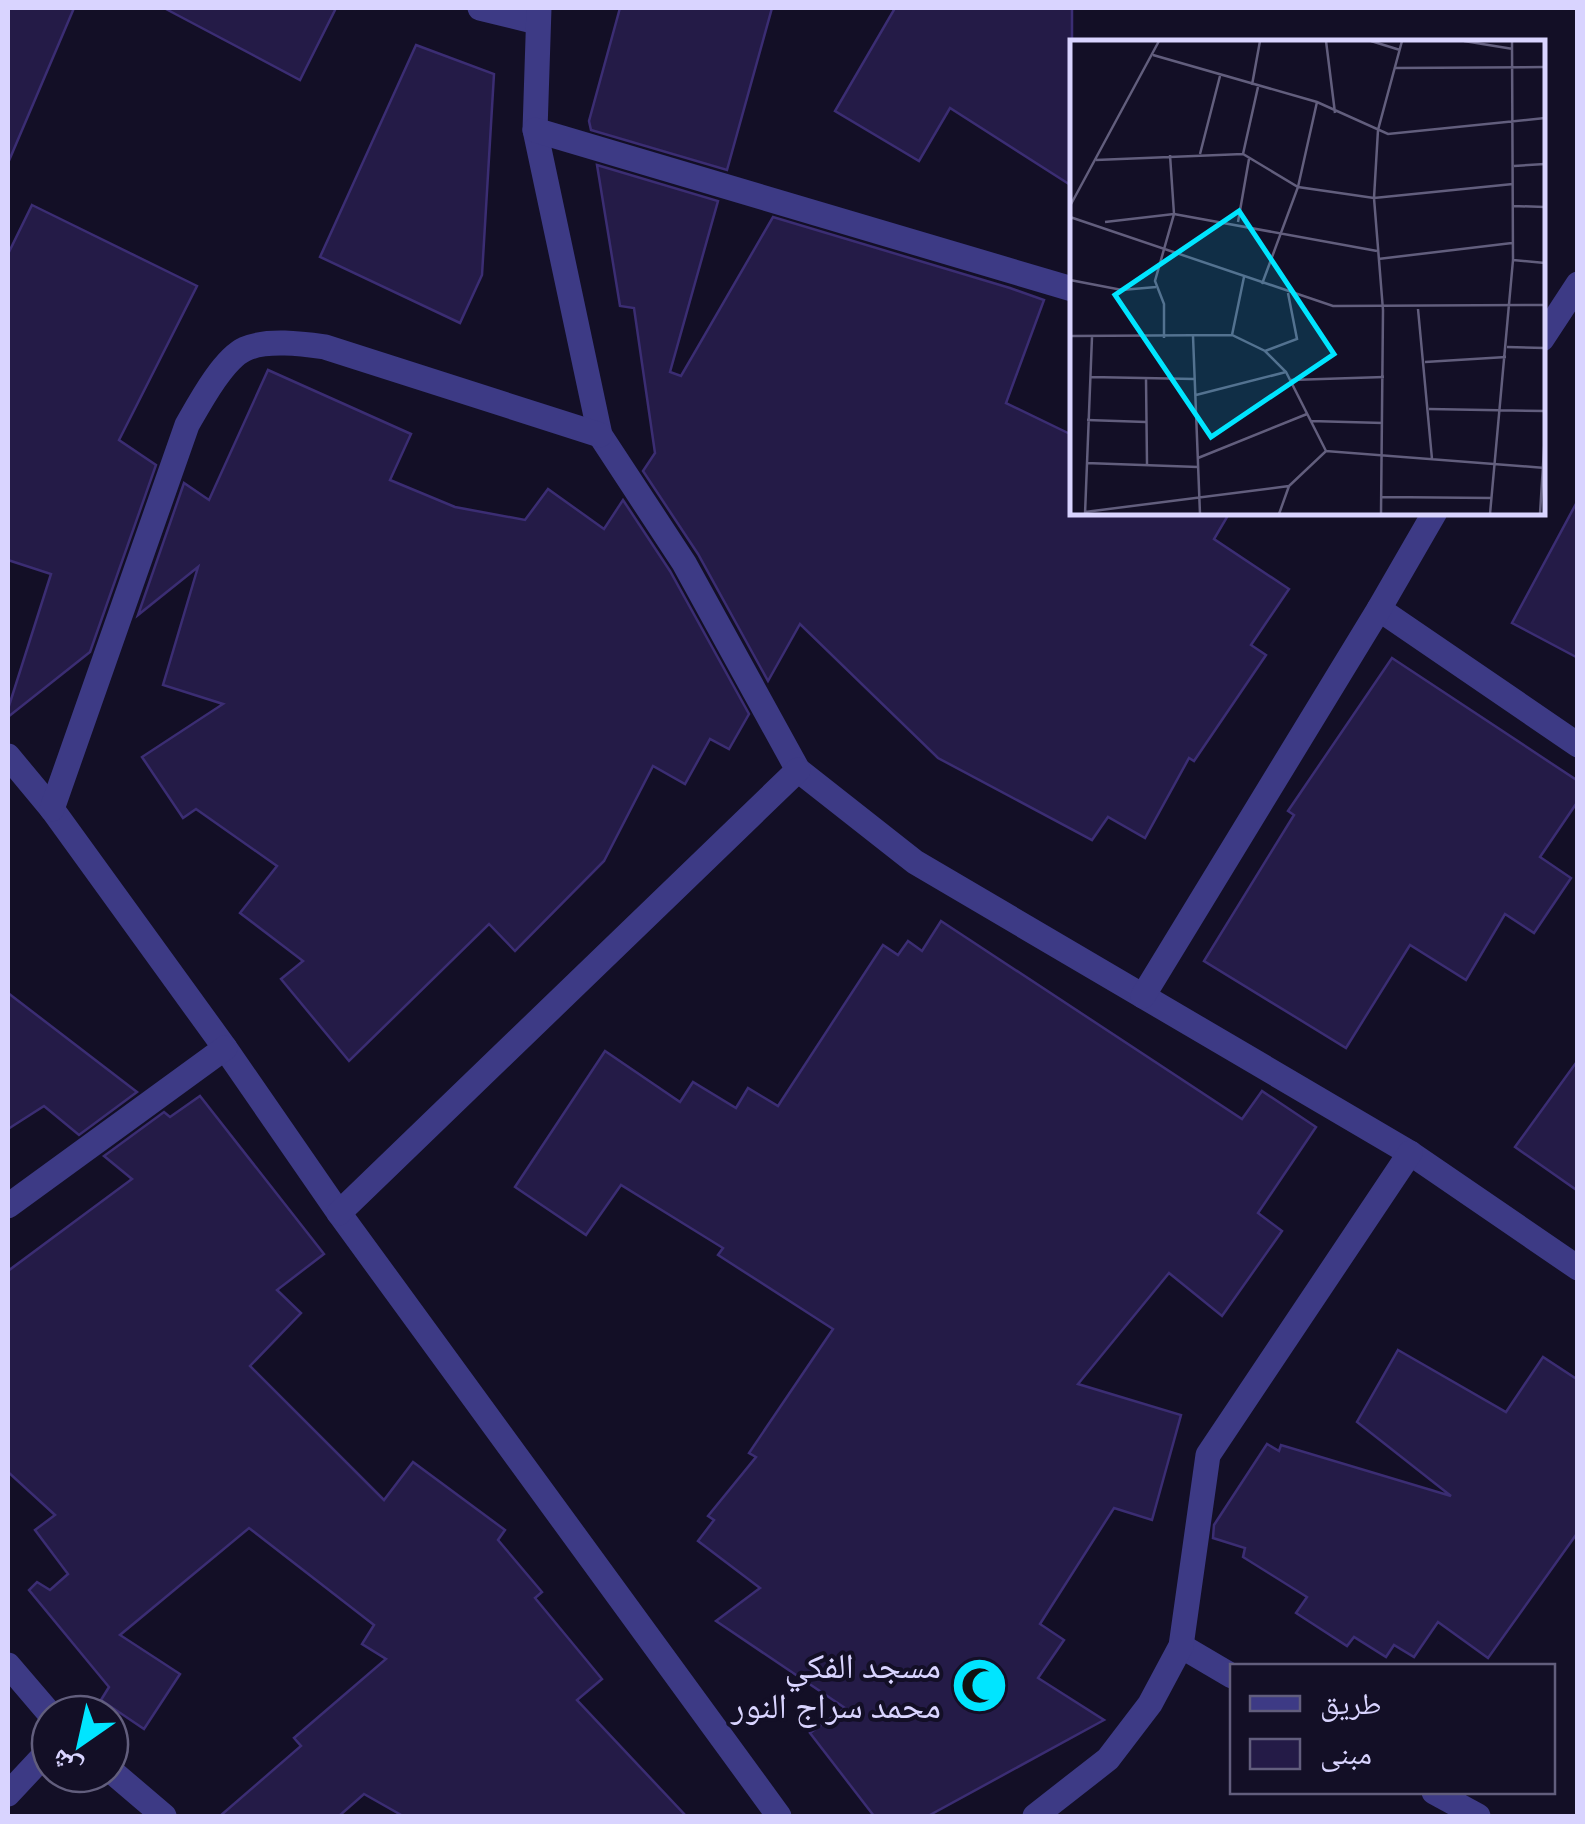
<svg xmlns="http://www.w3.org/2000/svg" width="1585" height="1824" viewBox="0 0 1585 1824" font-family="'Archivo Narrow','Noto Naskh Arabic',sans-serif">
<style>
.building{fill:#241b47;stroke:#3b2d73;stroke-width:2.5}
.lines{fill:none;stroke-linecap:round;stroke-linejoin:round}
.street{stroke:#3d3a85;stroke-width:25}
.labels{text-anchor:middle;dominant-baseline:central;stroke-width:8;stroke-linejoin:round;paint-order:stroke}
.poi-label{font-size:35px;fill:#d9d4ff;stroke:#130f26;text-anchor:end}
.inset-road{fill:none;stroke:#625e7d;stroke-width:2.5}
.view{fill:#00e5ff;fill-opacity:0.15;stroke:#00e5ff;stroke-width:5}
.inset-edge{fill:none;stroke:#d9d4ff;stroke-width:5}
</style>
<rect width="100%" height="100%" fill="#130f26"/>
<g class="building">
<polygon points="8,8 74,8 8,163"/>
<polygon points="164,8 336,8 300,80"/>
<polygon points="620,8 772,8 727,170 591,130 589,121"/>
<polygon points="895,8 1072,8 1072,186 950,108 919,161 835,111"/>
<polygon points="416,45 494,74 482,275 460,323 320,257"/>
<polygon points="597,165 718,201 670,372 681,376 773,217 1010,288 1044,300 1006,403 1072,435 1072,512 1230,512 1214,539 1289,589 1251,645 1266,655 1194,761 1189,758 1145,838 1108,817 1092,840 938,758 800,624 768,681 698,554 643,471 655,453 634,308 620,306"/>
<polygon points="32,205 197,286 119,440 156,465 90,652 8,717 8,709 51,574 8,560 8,254"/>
<polygon points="268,370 411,434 390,480 455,507 525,520 548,489 604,529 623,500 670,571 749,714 729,749 710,739 685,784 653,766 604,861 515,951 489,924 349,1061 281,979 303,961 240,913 277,866 196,809 183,818 142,757 223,704 163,685 198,567 138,615 184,483 209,500"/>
<polygon points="1578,500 1578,658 1512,623"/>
<polygon points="1392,658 1578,781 1578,801 1540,857 1571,878 1534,933 1505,914 1466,980 1410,945 1346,1048 1204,961 1294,815 1288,811"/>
<polygon points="941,921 1242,1119 1262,1091 1316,1127 1258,1213 1282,1231 1222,1316 1169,1273 1078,1384 1181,1415 1152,1520 1114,1508 1040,1624 1064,1640 1038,1678 1104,1720 928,1816 874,1816 810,1733 845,1708 716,1621 760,1588 698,1541 714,1520 708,1516 756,1457 749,1453 833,1329 718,1255 723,1248 621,1185 586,1235 515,1187 605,1051 680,1102 693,1082 736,1108 748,1088 778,1106 883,945 898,955 908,941 922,951"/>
<polygon points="8,993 137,1092 79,1135 44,1106 8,1129"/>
<polygon points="1578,1060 1578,1191 1515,1147"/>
<polygon points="200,1096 324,1254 277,1290 301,1313 250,1366 384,1500 413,1462 505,1530 498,1540 542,1592 535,1598 602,1679 577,1700 686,1816 403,1816 364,1794 339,1816 220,1816 301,1746 294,1738 386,1659 362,1644 374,1625 249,1528 120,1635 180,1674 144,1729 101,1700 109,1687 29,1590 37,1582 50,1590 68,1574 35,1530 55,1515 8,1472 8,1271 132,1179 104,1156 164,1112 170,1117"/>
<polygon points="1398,1350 1506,1412 1543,1357 1578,1380 1578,1532 1488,1658 1438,1622 1414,1657 1394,1645 1386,1657 1354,1637 1347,1646 1296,1613 1307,1597 1243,1557 1245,1548 1213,1538 1214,1525 1267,1444 1279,1451 1281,1445 1451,1496 1357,1422"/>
</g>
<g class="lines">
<g class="street">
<polyline points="480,8 537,22"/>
<polyline points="539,8 535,130 600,435 684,563 798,770 915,862 1410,1153 1578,1268"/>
<polyline points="535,130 1072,289"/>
<polyline points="1542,339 1578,284"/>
<polyline points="1379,609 1578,745"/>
<polyline points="8,756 52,809 225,1048 339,1213 779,1816"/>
<path d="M52,809L187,425C199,404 223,359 245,349C267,339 303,344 325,347L600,435"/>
<polyline points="1143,996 1379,609 1435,512"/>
<polyline points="8,1206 225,1048"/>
<polyline points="339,1213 798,770"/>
<polyline points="1181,1646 1232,1676"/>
<polyline points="8,1665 50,1714"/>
<polyline points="110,1770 164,1816"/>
<polyline points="1434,1792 1478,1816"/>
<polyline points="8,1794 50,1749"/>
<polyline points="1035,1816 1108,1759 1150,1704 1181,1646 1208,1455 1410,1153"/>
</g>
</g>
<defs>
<symbol id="mosque-disc" viewBox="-11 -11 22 22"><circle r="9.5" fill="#00e5ff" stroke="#130f26"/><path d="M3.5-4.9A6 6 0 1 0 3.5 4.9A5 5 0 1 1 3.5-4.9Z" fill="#111"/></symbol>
</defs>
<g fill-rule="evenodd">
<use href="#mosque-disc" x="948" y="1654" width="63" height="63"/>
</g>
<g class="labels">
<g class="poi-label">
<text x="941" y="1665">مسجد الفكي<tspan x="941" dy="40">محمد سراج النور</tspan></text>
</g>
</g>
<g transform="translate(1070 40)">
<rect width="475" height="475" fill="#130f26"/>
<path class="inset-road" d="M256,1L265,73M301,1L330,10M394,1L443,9M83,15L247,62L318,94L475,78M324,28L475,27M182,45L190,1M130,114L150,36M173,114L188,47M26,120L173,114L228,147L304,158L443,144M444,126L475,124M0,166L89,1M443,166L475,167M0,177L263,266L475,265M35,182L104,174L307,211M168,182L179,119M308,219L442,203M443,220L475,223M0,240L52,250L86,247M192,244L228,147L247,62M348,269L362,419M162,295L174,237M0,296L162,295L195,311L216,332L256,411M123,296L130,474M94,298V264L85,241L104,174L100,115M437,307L475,308M195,311L227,299L218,253M355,322L436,317M20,337L125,339M76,338L77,424M221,340L314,337M126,355L216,332M359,369L475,371M17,380L76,382M241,381L313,383M128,418L237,374M16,423L128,427M312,457L421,458M15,472L219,446M15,474L22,297M209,474L219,446L256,411L475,428M311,474L313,270L304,158L308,90L332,1M420,474L443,220L442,1M470,474L475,393"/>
<path class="view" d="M169,171L264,314L141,397L45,255Z"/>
<rect width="475" height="475" class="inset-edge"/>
</g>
<rect width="1585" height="1824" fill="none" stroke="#d9d4ff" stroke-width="20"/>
<rect x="1230" y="1664" width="325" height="130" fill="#130f26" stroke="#625e7d" stroke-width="2.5"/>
<rect x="1250" y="1696" width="50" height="15" fill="#3d3a85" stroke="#625e7d" stroke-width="2.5"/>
<text x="1320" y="1714" font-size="30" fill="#d9d4ff">طريق</text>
<rect x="1250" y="1739" width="50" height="30" fill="#241b47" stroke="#625e7d" stroke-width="2.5"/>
<text x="1320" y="1764" font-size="30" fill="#d9d4ff">مبنى</text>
<g transform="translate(80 1744) rotate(214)"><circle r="48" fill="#130f26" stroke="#625e7d" stroke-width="2.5"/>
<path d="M0-8L18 38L0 25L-18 38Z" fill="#00e5ff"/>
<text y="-15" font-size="28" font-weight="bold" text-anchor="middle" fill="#d9d4ff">ش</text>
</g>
</svg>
